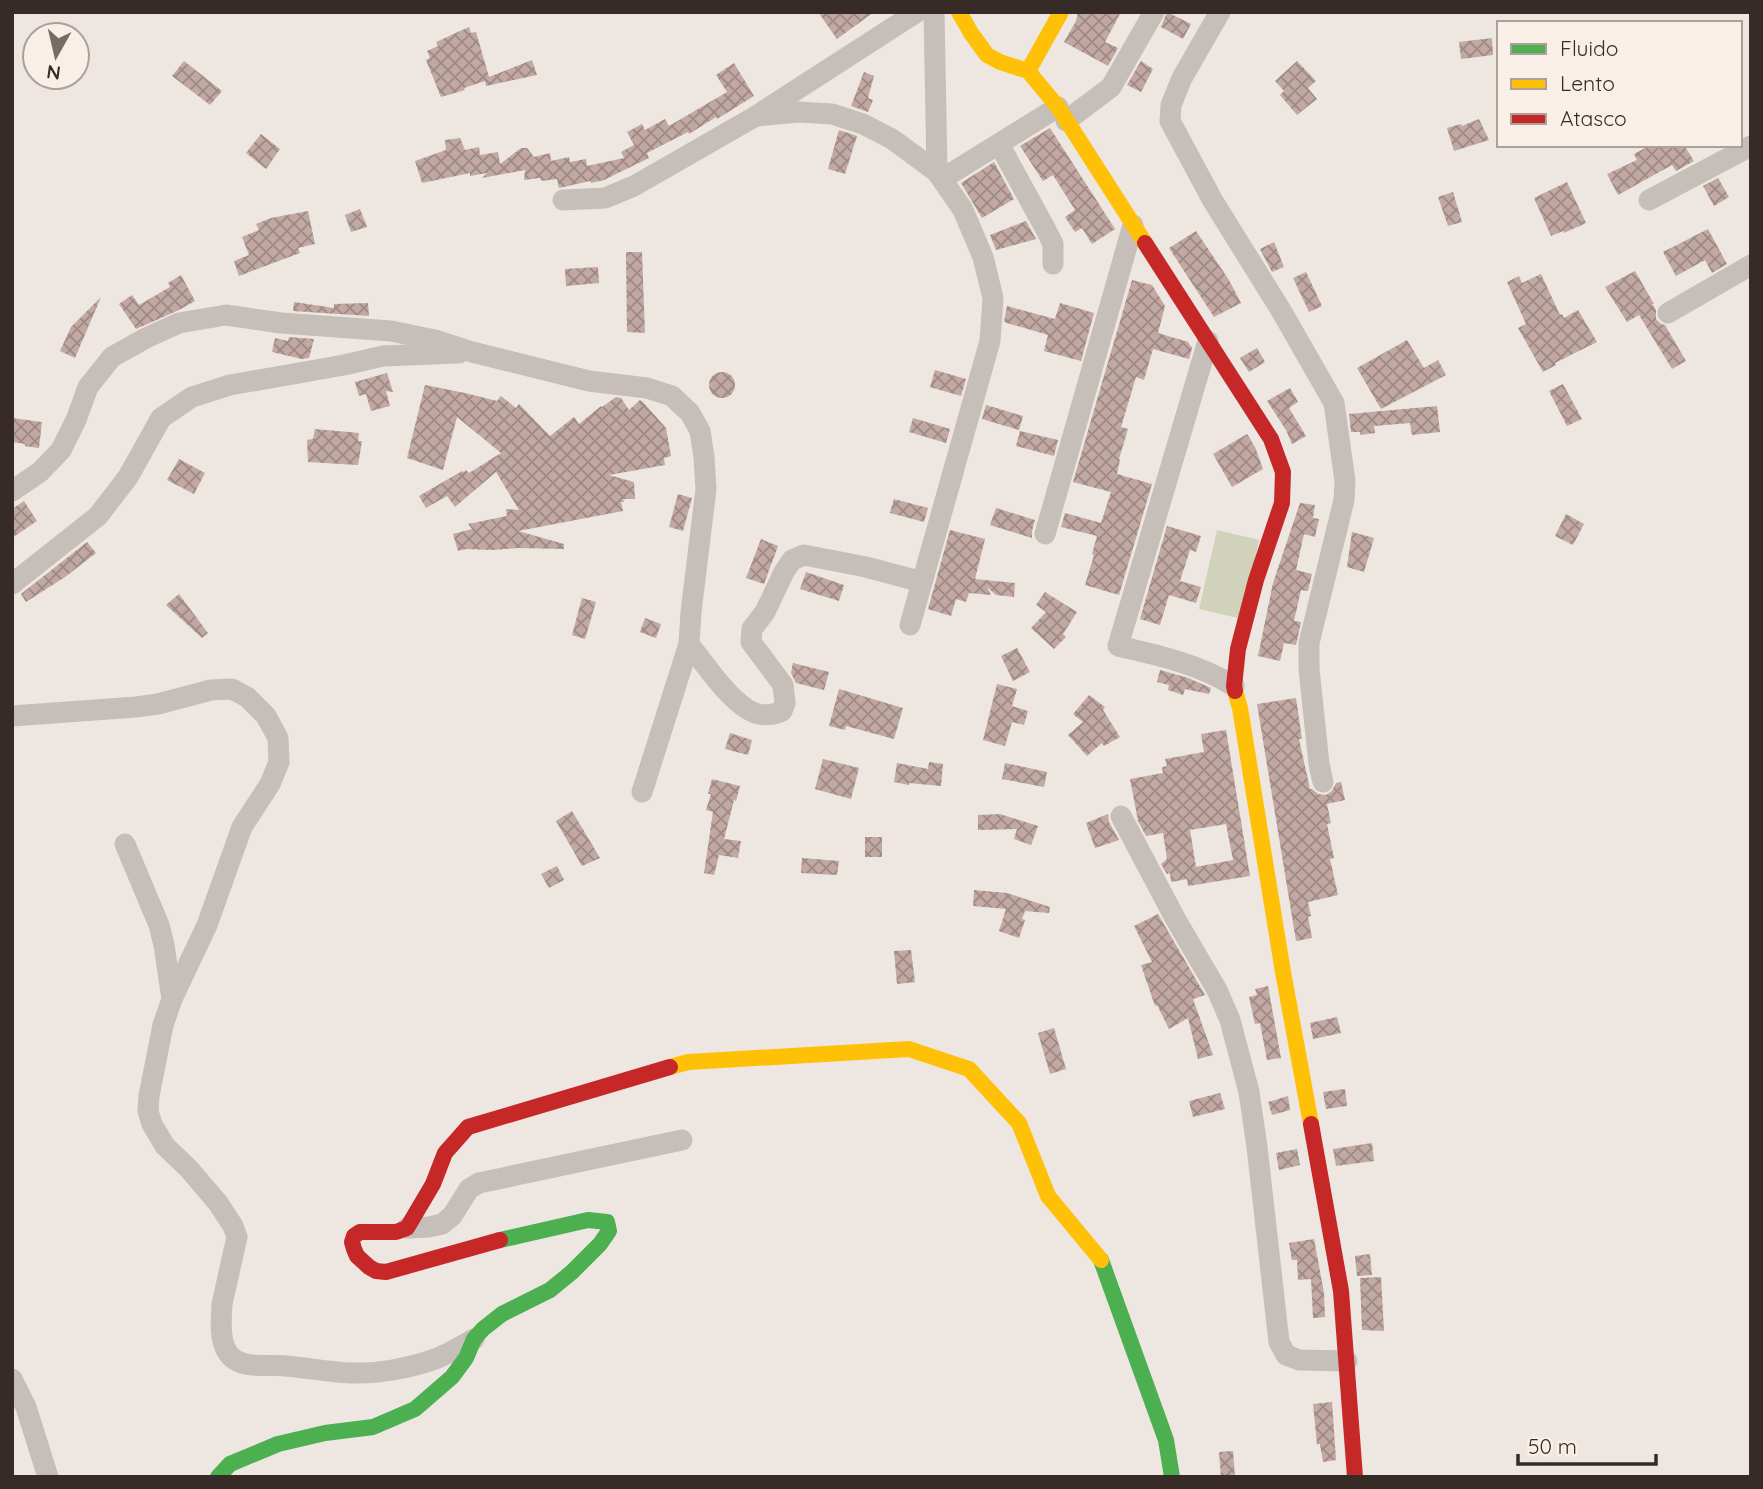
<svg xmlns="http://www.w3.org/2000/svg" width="1763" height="1489" viewBox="0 0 1763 1489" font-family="Quicksand,sans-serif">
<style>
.pitch{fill:#d0d2ba}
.building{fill:url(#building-cross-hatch);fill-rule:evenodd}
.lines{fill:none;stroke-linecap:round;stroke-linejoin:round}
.street{stroke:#c6beb9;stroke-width:21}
.fast{stroke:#4caf50;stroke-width:16}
.slow{stroke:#ffc107;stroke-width:16}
.jam{stroke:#c62828;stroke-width:16}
</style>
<defs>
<pattern id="building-cross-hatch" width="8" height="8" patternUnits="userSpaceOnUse" patternTransform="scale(1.75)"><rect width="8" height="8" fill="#c2a8a2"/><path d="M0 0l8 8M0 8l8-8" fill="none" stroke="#9e8984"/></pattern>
</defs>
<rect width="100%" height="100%" fill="#ede6e1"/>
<polygon class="pitch" points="1217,530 1259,540 1242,619 1199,609"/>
<g class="building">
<polygon points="818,12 874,12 837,39"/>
<polygon points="1078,12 1121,12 1105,42 1118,48 1108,66 1064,42 1076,21"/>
<polygon points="1167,12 1191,24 1183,39 1161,27"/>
<polygon points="469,27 471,33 476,32 489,77 532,60 537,75 486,86 485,81 464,88 465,90 441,97 426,60 430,58 427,51 438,46 436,42"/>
<polygon points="1492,38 1493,55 1461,59 1459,42"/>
<polygon points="184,61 222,91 210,105 172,76"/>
<polygon points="1141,61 1153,69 1141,92 1127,85"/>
<polygon points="1297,61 1316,81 1308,88 1317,99 1297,115 1280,95 1284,91 1275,81"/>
<polygon points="734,63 754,96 717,119 716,117 689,134 688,132 647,153 649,158 604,180 591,183 590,181 559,188 557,179 541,181 540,178 524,180 525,170 482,178 487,173 470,176 470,173 422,183 415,161 446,150 445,140 460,138 465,150 479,147 480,155 498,152 500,164 521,148 527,148 534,157 550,153 551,161 569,157 570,162 586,159 587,166 624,158 621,152 634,145 639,154 627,132 642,124 645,130 665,119 669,126 727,92 716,75"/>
<polygon points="864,72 874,76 868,98 873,100 868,112 851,106"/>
<polygon points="1479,119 1489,140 1454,151 1447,128 1461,124 1462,126"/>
<polygon points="1050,128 1115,229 1092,244 1082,228 1075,232 1065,217 1075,210 1053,175 1043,181 1020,146"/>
<polygon points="839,130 857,136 845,174 828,169"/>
<polygon points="261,134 280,149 266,169 246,153"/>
<polygon points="1651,145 1684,145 1694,161 1676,171 1672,165 1618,195 1607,174 1637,160 1634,154"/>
<polygon points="994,162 1014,199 982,218 961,183"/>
<polygon points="1718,178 1729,197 1714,206 1703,186"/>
<polygon points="1567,182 1586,223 1564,233 1563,231 1551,236 1534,198"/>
<polygon points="1453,192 1462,222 1448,226 1438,197"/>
<polygon points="360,209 367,227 351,232 345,215"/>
<polygon points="308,211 315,244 298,248 300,253 239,276 234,261 249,255 242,237 259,230 256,224 271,218"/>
<polygon points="1026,221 1036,239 996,250 990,235"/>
<polygon points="1708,229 1727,264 1712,273 1705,260 1676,276 1663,252"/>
<polygon points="1196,231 1229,280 1241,303 1214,317 1169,248"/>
<polygon points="1274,242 1284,267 1272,272 1260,249"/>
<polygon points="626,252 642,252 645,333 627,332"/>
<polygon points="598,267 599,283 566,286 565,269"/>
<polygon points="1635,271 1654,304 1652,304 1656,310 1656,319 1661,324 1665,325 1686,361 1672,369 1639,315 1627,322 1605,287"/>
<polygon points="1306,272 1322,306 1309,312 1293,278"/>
<polygon points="1541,274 1560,315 1562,314 1564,318 1578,310 1597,342 1555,363 1556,365 1543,372 1518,328 1526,324 1507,282 1519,276 1522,283"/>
<polygon points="181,275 195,301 179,310 136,329 119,304 132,295 139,305 170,287 168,283"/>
<polygon points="1132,280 1152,285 1165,306 1158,333 1188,342 1192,348 1189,359 1153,349 1144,380 1136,377 1121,427 1128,429 1119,459 1120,459 1117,474 1152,484 1119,595 1085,585 1094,555 1092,554 1097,536 1061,527 1065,513 1101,523 1111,492 1073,482"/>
<polygon points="101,297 75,358 60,351 71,327"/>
<polygon points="294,302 334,308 334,304 368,303 369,316 293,311"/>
<polygon points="1060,303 1094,313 1081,361 1044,351 1048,335 1004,322 1007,306 1055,319"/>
<polygon points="289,337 314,339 309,358 302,359 272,352 275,338 288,341"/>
<polygon points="1407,340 1424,368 1438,360 1446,375 1381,409 1357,368"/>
<polygon points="1257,348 1265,362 1249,372 1240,358"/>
<polygon points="935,370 966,379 961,396 930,387"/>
<circle cx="722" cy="385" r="13"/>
<polygon points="387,373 393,392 386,391 390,406 371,411 366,394 359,396 355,382"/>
<polygon points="1563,384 1582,419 1567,426 1549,391"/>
<polygon points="425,385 465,393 497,401 501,396 516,408 519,404 550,436 574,417 579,424 601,406 602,407 616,397 621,398 629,410 640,400 642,401 666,428 671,456 664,458 665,465 609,475 634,482 635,499 623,499 624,502 621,502 623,511 518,531 564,544 564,549 518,548 493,550 466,549 458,551 453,534 472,529 468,524 507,516 506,509 519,510 496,472 455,507 447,496 426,508 419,496 462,471 464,472 466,470 469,473 501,453 457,417 443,470 407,458"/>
<polygon points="1290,388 1298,402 1289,408 1306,436 1292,444 1286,430 1267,401"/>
<polygon points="986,405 1023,416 1019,430 982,419"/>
<polygon points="1437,406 1440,432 1412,435 1410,423 1374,426 1375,433 1360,435 1360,432 1351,432 1349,414"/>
<polygon points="12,418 42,422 39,448 25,446 25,444 12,442"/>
<polygon points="913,418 950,429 946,443 909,432"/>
<polygon points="315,429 359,433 358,441 362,441 358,465 308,462 307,440 313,439"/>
<polygon points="1020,431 1058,440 1054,456 1016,446"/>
<polygon points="1247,434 1255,447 1263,469 1232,487 1213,454"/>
<polygon points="179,459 205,473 194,494 167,480"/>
<polygon points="678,494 692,498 683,531 669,527"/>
<polygon points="894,499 928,508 924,522 890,513"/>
<polygon points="24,501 37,521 12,538 12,509"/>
<polygon points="1300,503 1315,505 1313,518 1319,519 1315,537 1304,534 1296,570 1312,574 1308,591 1301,590 1294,621 1301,622 1296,645 1284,643 1280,661 1258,656 1273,583"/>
<polygon points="996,508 1035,520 1032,531 1032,538 990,525"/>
<polygon points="1566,514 1584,524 1573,545 1555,536"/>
<polygon points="1167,526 1201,536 1196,552 1190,550 1180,581 1201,587 1196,603 1169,595 1160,625 1140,619"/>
<polygon points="950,530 985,539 975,579 1015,583 1014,597 996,595 987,587 991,595 969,593 966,602 956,599 951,616 928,609"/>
<polygon points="1352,532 1374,538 1364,572 1347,567"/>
<polygon points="761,539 778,546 764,584 746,578"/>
<polygon points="87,542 96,553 65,577 26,602 21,594"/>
<polygon points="806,572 844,585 839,601 800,589"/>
<polygon points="1045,592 1077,612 1063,634 1066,637 1054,649 1031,628 1046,612 1036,605"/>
<polygon points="179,594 208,633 202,638 166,605"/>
<polygon points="582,598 596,602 585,639 572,635"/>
<polygon points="645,618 661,624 656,638 640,632"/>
<polygon points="1017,648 1030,672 1013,681 1001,656"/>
<polygon points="793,663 829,672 824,690 796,683 791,673"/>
<polygon points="1160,670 1188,678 1211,688 1209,694 1185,689 1183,695 1168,690 1169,685 1157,682"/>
<polygon points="997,684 1017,689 1012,706 1028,711 1024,725 1012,722 1005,746 983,740"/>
<polygon points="839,689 903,708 894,739 846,726 845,730 829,726"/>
<polygon points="1089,695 1105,707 1103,710 1120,737 1104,746 1102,743 1087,756 1068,735 1083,722 1073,714"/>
<polygon points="1296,698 1302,739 1299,739 1310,789 1312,789 1318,794 1326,795 1332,791 1336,783 1341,782 1345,800 1327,804 1331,823 1327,824 1334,858 1330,859 1338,895 1308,902 1311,916 1308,917 1312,938 1296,941 1257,704"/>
<path d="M1226,730L1250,876L1188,886L1187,879L1171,882L1170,873L1167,874L1161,864L1167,859L1163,833L1146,836L1138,821L1130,779L1163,773L1162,767L1167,766L1165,759L1204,752L1201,734ZM1226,824L1233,860L1196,867L1190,830Z"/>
<polygon points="730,733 752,740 748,755 725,749"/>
<polygon points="823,759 859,768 851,799 815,789"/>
<polygon points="929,762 943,764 941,786 909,783 909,785 894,782 897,763 928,769"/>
<polygon points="1005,763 1047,772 1044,787 1002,779"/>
<polygon points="712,779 740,786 736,801 734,800 724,839 741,841 738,858 719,855 714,875 704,873 713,812 706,810 711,794 708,794"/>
<polygon points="572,811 600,858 582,866 556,821"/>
<polygon points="1000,814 1038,826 1031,845 1014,839 1017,829 978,830 978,815"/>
<polygon points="1108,814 1109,822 1119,840 1095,848 1086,823"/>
<rect x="865" y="837" width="17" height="20"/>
<polygon points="802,858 839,861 837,875 801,873"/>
<polygon points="557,866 564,880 549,888 541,874"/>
<polygon points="974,890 1007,893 1050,907 1049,913 1025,911 1022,919 1025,920 1019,938 999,931 1006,909 973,906"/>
<polygon points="1158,914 1205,995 1193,999 1213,1055 1198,1059 1188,1018 1169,1029 1157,1005 1155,1006 1141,965 1152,962 1134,926"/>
<polygon points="911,950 915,982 897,984 894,951"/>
<polygon points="1268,986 1281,1058 1267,1060 1260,1023 1255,1024 1249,997 1257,995 1255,989"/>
<polygon points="1337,1017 1341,1033 1313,1039 1310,1023"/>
<polygon points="1054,1028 1066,1069 1050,1074 1038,1033"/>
<polygon points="1345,1089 1347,1106 1326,1109 1323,1092"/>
<polygon points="1220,1093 1225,1109 1193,1117 1189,1101"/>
<polygon points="1288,1096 1290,1110 1272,1115 1268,1102"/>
<polygon points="1372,1143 1374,1161 1336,1166 1333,1149"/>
<polygon points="1297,1149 1300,1165 1279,1170 1276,1153"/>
<polygon points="1314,1239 1324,1293 1325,1317 1313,1318 1311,1279 1298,1280 1297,1260 1292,1260 1289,1243"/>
<polygon points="1370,1254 1372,1275 1357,1276 1355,1256"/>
<polygon points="1381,1277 1384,1331 1362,1330 1360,1278"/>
<polygon points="1332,1402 1336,1460 1323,1462 1320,1444 1317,1444 1313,1404"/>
<polygon points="1233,1451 1235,1477 1221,1477 1219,1452"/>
</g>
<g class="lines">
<g class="street">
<polyline points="934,12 937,172"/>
<polyline points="1220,12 1182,78 1171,105 1170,121 1213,201 1282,312 1334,403 1345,481 1344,500 1309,643 1309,669 1319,764 1323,782"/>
<polyline points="756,116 798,112 832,114 863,124 892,139 937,172 963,210 983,257 993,298 990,341 910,625"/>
<polyline points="1066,121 1111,87 1154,12"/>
<polyline points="999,144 1045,228 1053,244 1053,264"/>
<polyline points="942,179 1058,107"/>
<polyline points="563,200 605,198 634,186 756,116 917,12"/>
<polyline points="1649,200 1751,146"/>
<polyline points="1668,313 1751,265"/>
<path d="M1208,341L1118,646C1158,655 1199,664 1234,686"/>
<path d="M12,491L40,472L61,450L76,420L88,387L112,357L146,338L179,323L226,315L281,323L391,331L435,340L472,352L589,381L647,388L672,396L690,413L700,431L704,457L706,489L691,612L689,644C705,664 731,704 755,713C763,716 774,715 782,711L785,703L783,685L751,642L752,629L765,612L784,572L792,560L804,555L866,567L922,582"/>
<polyline points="1045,534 1133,225"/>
<polyline points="12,584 98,516 128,477 161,418 192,397 230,385 344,365 383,356 459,353"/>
<path d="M12,716L136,707L158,704L211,690L232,689L247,697L266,716L278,738L279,762L270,784L242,827L207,925L172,999L163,1025L149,1096L148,1111L152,1124L165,1146L189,1169L218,1203L233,1226L237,1237L222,1304C221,1320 218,1348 234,1359C248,1369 270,1364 286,1366C308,1368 329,1372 351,1373C378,1374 410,1368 435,1359C449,1354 461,1346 474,1339"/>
<polyline points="642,792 689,644"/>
<polyline points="1121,816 1176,920 1217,990 1230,1020 1249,1092 1257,1147 1279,1342 1286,1355 1299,1360 1347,1361"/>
<polyline points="125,844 159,925 164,945 172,999"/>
<polyline points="407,1228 429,1227 442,1224 452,1216 469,1189 479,1183 682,1140"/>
<polyline points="12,1379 26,1407 48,1477"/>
</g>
<g class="fast">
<polyline points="1101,1260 1166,1440 1172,1477"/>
<polyline points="218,1477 230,1464 278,1444 325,1433 373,1427 415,1409 452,1377 466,1358 474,1339 483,1329 502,1314 550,1290 572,1272 600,1244 609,1231 607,1222 588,1220 500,1240"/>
</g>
<g class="slow">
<polyline points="959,12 971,33 987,55 1000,62 1028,71 1058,107 1145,243"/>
<polyline points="1028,71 1061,12"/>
<polyline points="1235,691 1240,708 1283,972 1311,1124"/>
<polyline points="670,1067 688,1062 909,1049 969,1069 1019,1123 1048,1196 1101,1260"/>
</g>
<g class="jam">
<polyline points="1145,243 1271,439 1283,472 1282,503 1256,580 1238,649 1234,686 1235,691"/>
<polyline points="1311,1124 1341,1291 1355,1477"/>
<polyline points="500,1240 386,1272 376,1271 369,1267 357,1256 354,1249 352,1242 354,1236 360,1232 396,1232 407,1228 433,1184 445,1153 468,1127 670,1067"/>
</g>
</g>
<rect width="1763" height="1489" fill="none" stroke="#372b27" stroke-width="28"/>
<rect x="1497" y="21" width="245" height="126" fill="#faefe7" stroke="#aca19a" stroke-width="2"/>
<rect x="1511" y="44" width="35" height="10" fill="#4caf50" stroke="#aca19a" stroke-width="2"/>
<text x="1560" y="56" font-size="21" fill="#372b27">Fluido</text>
<rect x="1511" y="79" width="35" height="10" fill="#ffc107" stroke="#aca19a" stroke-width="2"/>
<text x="1560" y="91" font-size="21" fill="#372b27">Lento</text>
<rect x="1511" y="114" width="35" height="10" fill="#c62828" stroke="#aca19a" stroke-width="2"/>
<text x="1560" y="126" font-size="21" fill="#372b27">Atasco</text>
<g transform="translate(56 56) rotate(188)"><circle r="33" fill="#faefe7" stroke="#aca19a" stroke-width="2"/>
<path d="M0-5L12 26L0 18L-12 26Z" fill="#776c68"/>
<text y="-10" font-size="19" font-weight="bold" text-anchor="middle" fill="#372b27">N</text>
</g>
<path d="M1518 1454v10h138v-10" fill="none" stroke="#372b27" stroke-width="3.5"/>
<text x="1528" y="1454" font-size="21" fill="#372b27" stroke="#faefe7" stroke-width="5" paint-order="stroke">50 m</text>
</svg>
